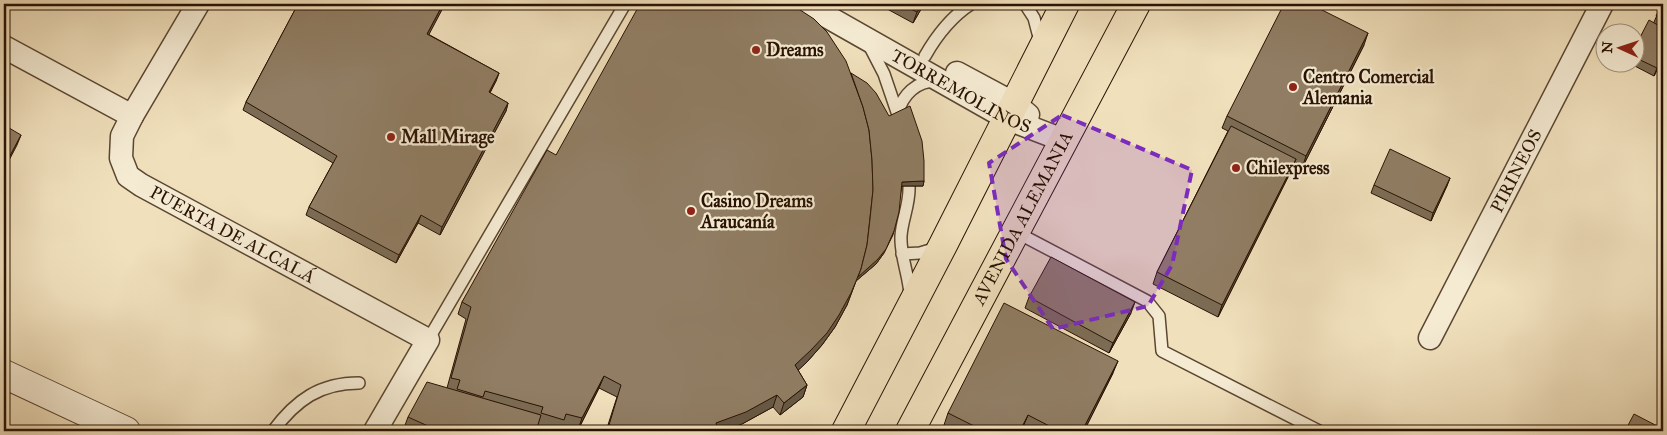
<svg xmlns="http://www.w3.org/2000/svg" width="1667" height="435" viewBox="0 0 1667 435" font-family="'IM FELL Great Primer',serif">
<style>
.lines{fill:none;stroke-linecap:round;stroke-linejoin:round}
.service-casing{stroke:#5b4631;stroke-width:14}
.minor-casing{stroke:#5b4631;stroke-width:25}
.tertiary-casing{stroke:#5b4631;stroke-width:30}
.primary-casing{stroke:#291203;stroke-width:30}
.service{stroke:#f5ebd3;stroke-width:11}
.minor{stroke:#f5ebd3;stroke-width:22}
.tertiary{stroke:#f5ebd3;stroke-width:28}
.primary{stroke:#f0e0bc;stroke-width:28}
.wall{fill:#7c6c55;stroke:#291203}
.shaded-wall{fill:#655845;stroke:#291203}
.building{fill:#907d63;stroke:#291203}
.marked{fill:#7b2cbf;fill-opacity:0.2;stroke:#7b2cbf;stroke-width:4;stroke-dasharray:10 6;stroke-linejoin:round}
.poi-dot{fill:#8f2418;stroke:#f5ebd3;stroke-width:2}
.labels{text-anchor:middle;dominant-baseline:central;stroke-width:4.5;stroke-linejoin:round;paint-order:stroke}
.poi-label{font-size:18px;font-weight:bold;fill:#291203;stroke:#f5ebd3;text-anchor:start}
.street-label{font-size:18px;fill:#291203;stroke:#f5ebd3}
</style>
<rect width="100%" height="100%" fill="#f0e0bc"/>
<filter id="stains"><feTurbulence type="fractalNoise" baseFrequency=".004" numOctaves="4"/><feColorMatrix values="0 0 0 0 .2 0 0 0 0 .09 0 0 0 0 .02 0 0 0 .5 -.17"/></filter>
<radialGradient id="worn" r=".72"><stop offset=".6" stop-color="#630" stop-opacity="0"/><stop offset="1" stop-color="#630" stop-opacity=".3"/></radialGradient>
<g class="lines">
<defs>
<g id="service">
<polyline points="1025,4 1034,18 1040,41"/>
<polyline points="868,43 884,74 898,115"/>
<path d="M925,56C937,35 951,17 971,4"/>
<path d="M898,112C903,95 916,81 936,81"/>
<path d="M909,186C910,204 902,219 901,236C900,256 909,275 910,295"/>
<polyline points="1016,232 1147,301 1159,316 1162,351 1319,431"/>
<polyline points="902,254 920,253 937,248"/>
<polyline points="428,340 625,4"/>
<path d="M273,431C296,400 320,383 359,383"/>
</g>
<g id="minor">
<path id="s1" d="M805,4L1008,119L1063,140"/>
<path id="s2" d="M4,47L132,116L122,136L121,158L128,176L141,185L428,340L375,431"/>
<polyline points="957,73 1015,104 1028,115"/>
<polyline points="132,116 198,4"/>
<path id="s3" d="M1430,338L1602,4"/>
</g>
<polyline id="tertiary" points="4,374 126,431"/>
<g id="primary">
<polyline points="846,431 943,245 1065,4"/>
<path id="s4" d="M910,431L1136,4"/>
</g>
</defs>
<use href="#service" class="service-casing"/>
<use href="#minor" class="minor-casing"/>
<use href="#tertiary" class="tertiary-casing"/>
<use href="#primary" class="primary-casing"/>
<use href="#service" class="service"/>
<use href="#minor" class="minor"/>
<use href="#tertiary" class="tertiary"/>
<use href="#primary" class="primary"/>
</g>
<g class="wall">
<polygon points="298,4 445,4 428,34 499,73 496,81 490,93 508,103 506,111 440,235 418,223 396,263 306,215 309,207 333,163 243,110 246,102"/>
<polygon points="878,4 924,4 913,23"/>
<polygon points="1658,4 1663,4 1663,58 1654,76 1629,63 1634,62 1634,49 1654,22 1661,6"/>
<polygon points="1364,45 1302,168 1294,164 1291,171 1218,317 1153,284 1157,272 1228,131 1222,128 1227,116"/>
<polygon points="851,73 924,181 923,186 902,186 893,235 884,253 876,264 856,281 847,305 835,327 822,345 807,362 798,370 807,385 803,397 780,415 773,407 742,424 722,431 606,431 617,397 599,388 578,430 562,426 560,431 557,431 538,426 536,431 412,431 404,428 408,417 447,388 466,319 458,314 462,302 556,155"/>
<polygon points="1450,178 1431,221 1371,193 1374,185"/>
<polygon points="1029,297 1131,313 1109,353 1025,308"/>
<polygon points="1113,373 1084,431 1031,431 1023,427 1021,431 956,431 944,425 948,413"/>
</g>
<g class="shaded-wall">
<polygon points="443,4 445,4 425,42 427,34"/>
<polygon points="922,4 924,4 913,23 917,12"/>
<polygon points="1368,33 1364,45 1302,168 1306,156"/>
<polygon points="1663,55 1663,58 1654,76 1657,68"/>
<polygon points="499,73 496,81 486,100 489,92"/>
<polygon points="508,103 506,111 440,235 442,227"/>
<polygon points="21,135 17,145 4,170 4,167"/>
<polygon points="1296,159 1291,171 1218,317 1222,305"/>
<polygon points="1450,178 1447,186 1431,221 1433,213"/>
<polygon points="924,181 923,186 900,186 902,182"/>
<polygon points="421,215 418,223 396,263 399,255"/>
<polygon points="894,231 884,253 876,264 856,281 847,305 835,327 822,345 807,362 791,377 795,365 861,269"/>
<polygon points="1135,302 1131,313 1109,353 1113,343"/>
<polygon points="1118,361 1113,373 1084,431 1082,431"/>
<polygon points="604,376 599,388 578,430 582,418"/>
<polygon points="807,385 803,397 780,415 784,403"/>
<polygon points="777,395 773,407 742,424 722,431 713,431 716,423"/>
<polygon points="1028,415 1023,427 1021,431 1020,431"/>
<polygon points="630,429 664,431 629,431"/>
</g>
<g class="building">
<polygon points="298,4 443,4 427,34 499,73 489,92 508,103 442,227 421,215 399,255 309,207 337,156 246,102"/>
<polygon points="640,4 791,4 814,19 827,32 846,61 863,107 869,130 872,160 873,190 867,245 861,269 851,293 839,315 827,333 811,350 795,365 807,385 784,403 777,395 746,412 716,423 718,431 694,431 694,430 678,431 664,431 630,429 609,425 621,385 604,376 582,418 566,414 564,420 541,413 543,407 485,391 483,397 457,389 460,380 451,378 471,307 462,302 547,150 556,155"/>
<polygon points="901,4 922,4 917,12"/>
<polygon points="1284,4 1310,4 1368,33 1306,156 1227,116"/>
<polygon points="1662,4 1663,4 1663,20 1656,16"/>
<polygon points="1649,20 1663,28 1663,55 1657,68 1634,57 1634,49"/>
<polygon points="851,73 867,83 876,93 889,116 910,106 922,141 924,161 924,181 902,182 899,212 894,231 886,249 878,259 858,277 861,269 867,245 870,219 873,190 872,160 869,130 863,107"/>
<polygon points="4,125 21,135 4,167"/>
<polygon points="1231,126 1296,159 1222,305 1157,272"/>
<polygon points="1390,149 1450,178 1433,213 1374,185"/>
<polygon points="1051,257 1135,302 1113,343 1029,297"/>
<polygon points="1004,303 1118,361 1082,431 1059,431 1028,415 1020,431 984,431 948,413"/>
<polygon points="427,382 541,415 536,431 425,431 428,426 408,417"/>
<polygon points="1634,414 1663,429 1663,431 1625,431"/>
</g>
<path class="marked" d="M1062,115L1192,170L1172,265L1148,306L1053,329L1006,259L989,163Z"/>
<g class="poi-dot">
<circle cx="756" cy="50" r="5"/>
<circle cx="1293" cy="87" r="5"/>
<circle cx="391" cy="137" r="5"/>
<circle cx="1236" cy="168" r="5"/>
<circle cx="691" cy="211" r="5"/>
</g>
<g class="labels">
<g class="poi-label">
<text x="766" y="50">Dreams</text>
<text x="1303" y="77">Centro Comercial<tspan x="1303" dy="21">Alemania</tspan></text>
<text x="401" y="137">Mall Mirage</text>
<text x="1246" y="168">Chilexpress</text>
<text x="701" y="201">Casino Dreams<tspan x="701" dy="21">Araucanía</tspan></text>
</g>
<g class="street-label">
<text stroke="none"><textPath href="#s1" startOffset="179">TORREMOLINOS</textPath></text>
<text stroke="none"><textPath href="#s3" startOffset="188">PIRINEOS</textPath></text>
<text stroke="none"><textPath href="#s4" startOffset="241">AVENIDA ALEMANIA</textPath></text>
<text stroke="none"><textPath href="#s2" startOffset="329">PUERTA DE ALCALÁ</textPath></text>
</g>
</g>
<rect width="1667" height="435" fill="none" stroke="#f0e0bc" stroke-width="20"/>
<rect x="5" y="5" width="1657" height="425" fill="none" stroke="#291203" stroke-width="2.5"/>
<rect x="10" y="10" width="1647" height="415" fill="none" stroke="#291203"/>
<g transform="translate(1620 48) rotate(273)"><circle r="24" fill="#f5ebd3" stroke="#a39480"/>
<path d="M0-4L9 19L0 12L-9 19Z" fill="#8f2418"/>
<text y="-8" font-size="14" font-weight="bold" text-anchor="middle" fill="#291203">N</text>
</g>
<rect width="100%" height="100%" filter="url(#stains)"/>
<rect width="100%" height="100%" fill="url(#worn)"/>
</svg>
